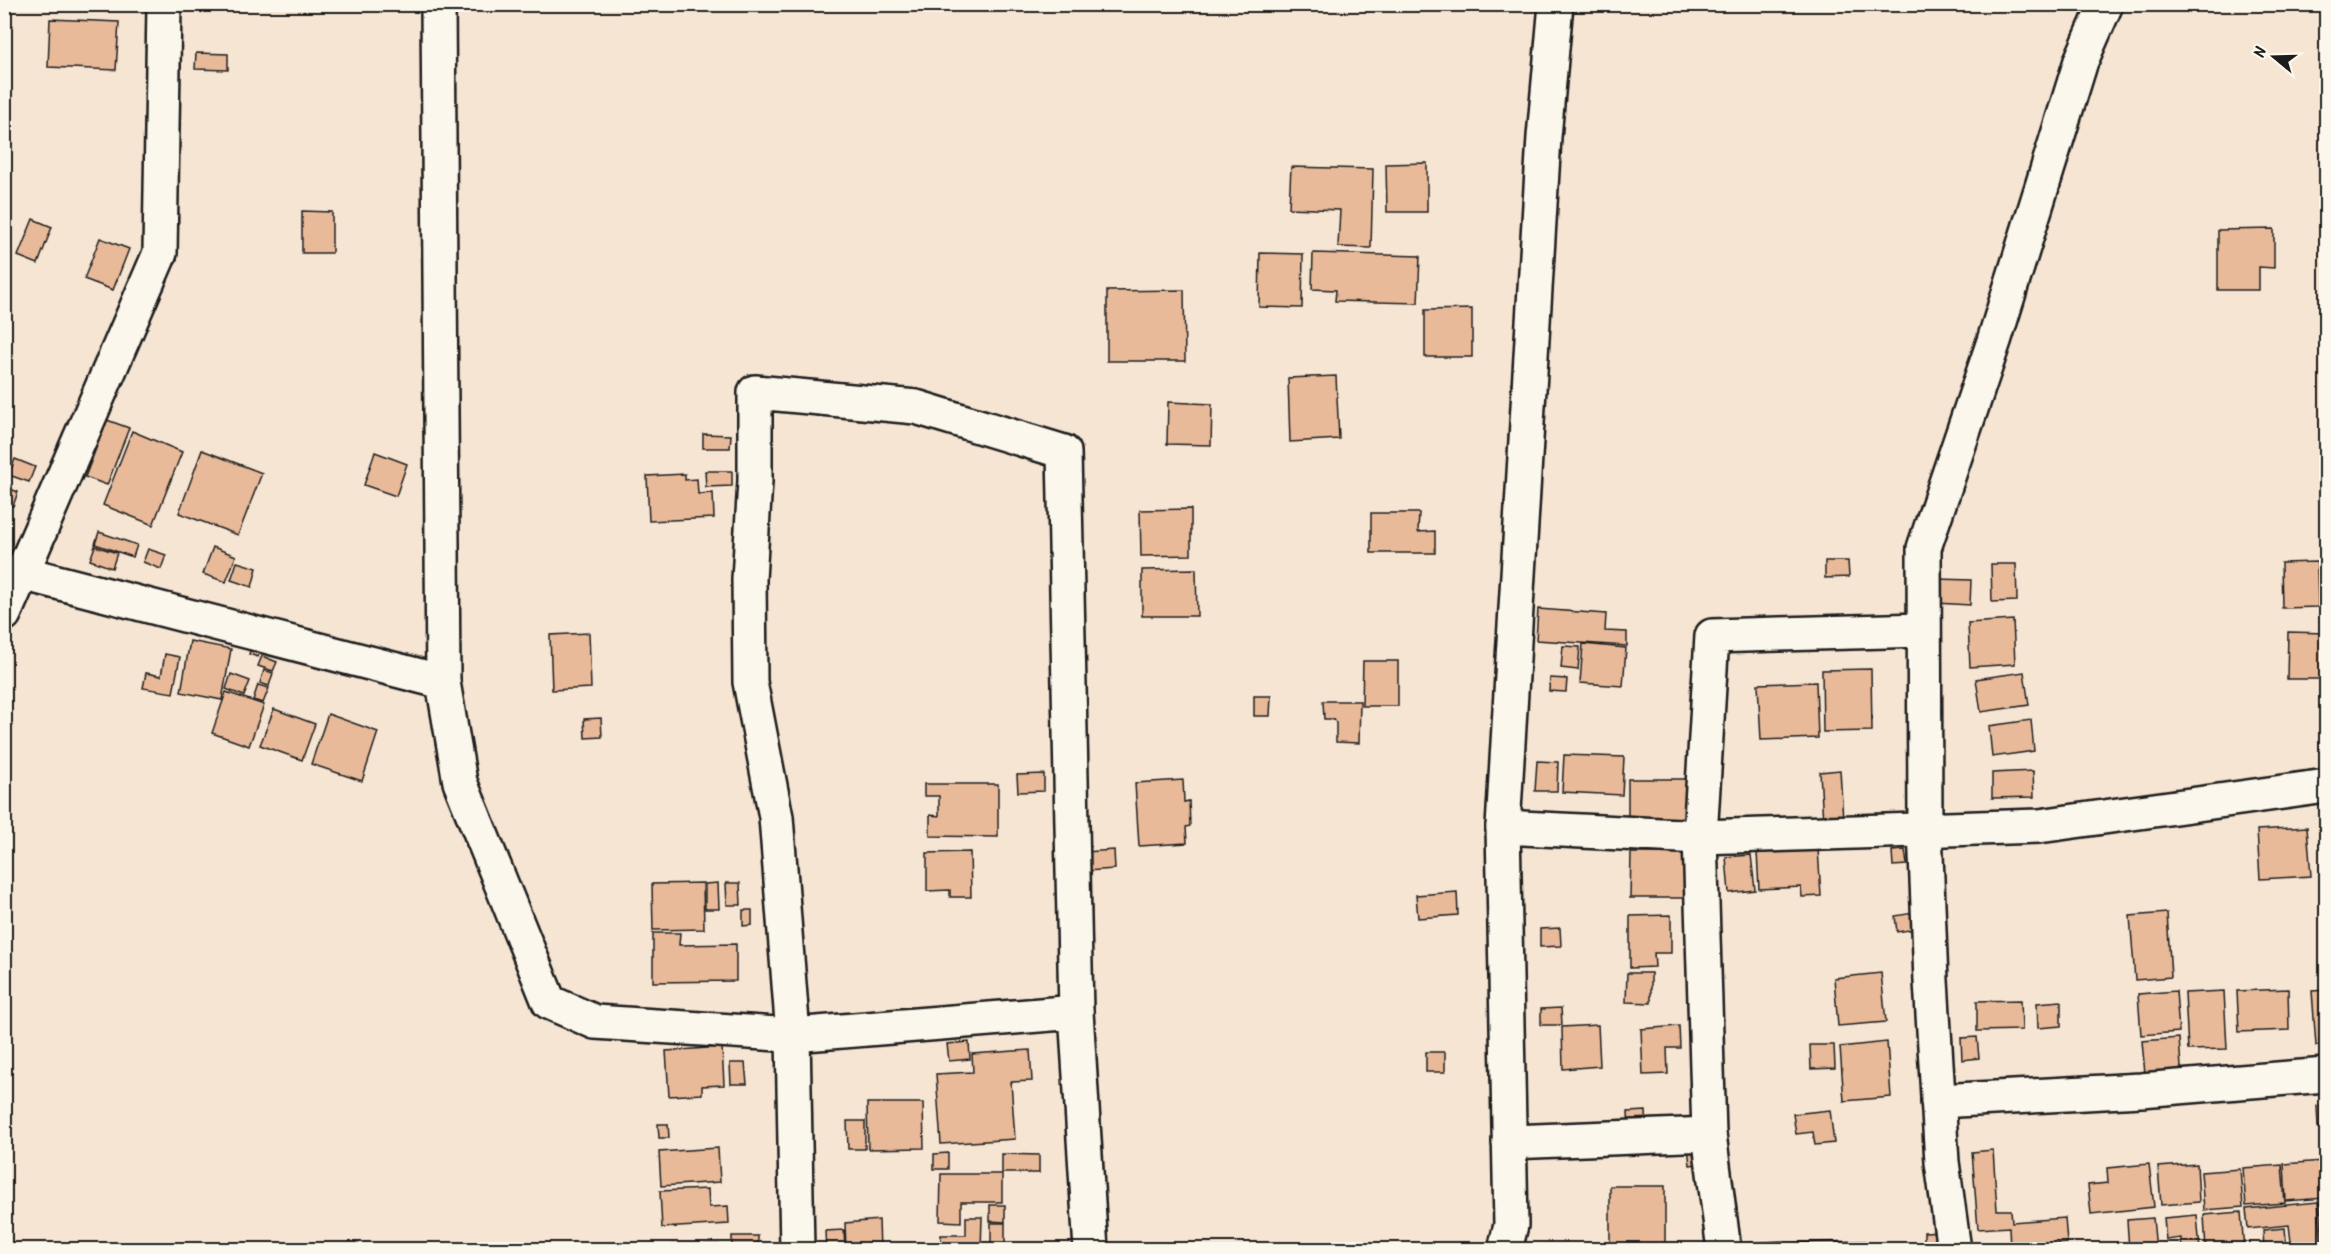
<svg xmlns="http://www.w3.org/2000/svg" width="2331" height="1254" viewBox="0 0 2331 1254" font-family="Kalam,sans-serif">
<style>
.building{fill:#e9ba99;stroke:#1c1c1c;stroke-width:1.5}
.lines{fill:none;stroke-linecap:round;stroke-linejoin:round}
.minor-casing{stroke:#1c1c1c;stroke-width:38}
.minor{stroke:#fbf7ec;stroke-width:33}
</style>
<rect width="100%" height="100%" fill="#f6e5d3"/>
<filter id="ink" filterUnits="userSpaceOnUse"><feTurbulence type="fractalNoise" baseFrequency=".0167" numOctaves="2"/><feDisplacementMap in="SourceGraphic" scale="12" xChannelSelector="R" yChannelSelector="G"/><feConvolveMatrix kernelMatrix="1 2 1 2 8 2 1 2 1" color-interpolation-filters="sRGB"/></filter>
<g filter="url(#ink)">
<g class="building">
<polygon points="50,19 119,22 116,70 48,67"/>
<polygon points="196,53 228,54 228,70 195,69"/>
<polygon points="1427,163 1427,212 1387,212 1386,164"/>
<polygon points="1291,167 1373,169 1371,248 1338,247 1340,210 1289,208"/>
<polygon points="302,211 332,212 332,253 302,253"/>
<polygon points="33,219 52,227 38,264 18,256"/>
<polygon points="2274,229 2274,268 2259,267 2259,290 2218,290 2218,230"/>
<polygon points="100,238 129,249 113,290 84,279"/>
<polygon points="1260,253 1303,254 1302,308 1259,307"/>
<polygon points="1313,253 1420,256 1418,303 1335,301 1336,290 1312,289"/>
<polygon points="1184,290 1185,361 1107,361 1107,291"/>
<polygon points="1472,309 1472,357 1425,357 1425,310"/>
<polygon points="1336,376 1339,439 1290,442 1288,378"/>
<polygon points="1168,402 1212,404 1211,445 1167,444"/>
<polygon points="107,420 129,428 107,485 85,477"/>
<polygon points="132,431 182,452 153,525 103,505"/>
<polygon points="703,434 731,435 730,448 703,448"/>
<polygon points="202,450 262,473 238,535 179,513"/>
<polygon points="375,452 407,464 396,496 364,485"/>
<polygon points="15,459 35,467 29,482 9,475"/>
<polygon points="705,471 732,471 732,486 706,487"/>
<polygon points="685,474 685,480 697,479 698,494 713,493 714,518 649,521 647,476"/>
<polygon points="5,487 18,492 13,506 4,503"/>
<polygon points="1191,509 1191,555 1141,556 1140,510"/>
<polygon points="1371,513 1419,513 1418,532 1435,531 1435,553 1371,553"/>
<polygon points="99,532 137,545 133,557 95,544"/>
<polygon points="95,546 117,553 112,568 90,560"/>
<polygon points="213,547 236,556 226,582 203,574"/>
<polygon points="148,549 166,555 161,569 143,562"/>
<polygon points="1825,561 1848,561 1849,577 1825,578"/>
<polygon points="237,562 257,568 252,587 231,580"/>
<polygon points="2317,562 2318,607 2282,608 2281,563"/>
<polygon points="1991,564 2016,564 2017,601 1992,602"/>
<polygon points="1196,569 1197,616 1142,616 1142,570"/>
<polygon points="1937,579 1971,580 1970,605 1936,603"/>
<polygon points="1538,609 1606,614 1605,631 1627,632 1627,646 1536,640"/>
<polygon points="2013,620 2015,664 1970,667 1968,623"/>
<polygon points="2288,632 2326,633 2326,679 2287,679"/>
<polygon points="589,633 591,688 552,690 550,635"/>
<polygon points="190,641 231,649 222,700 181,692"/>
<polygon points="1583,644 1626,648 1623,686 1580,683"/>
<polygon points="252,645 261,649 258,657 249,654"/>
<polygon points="1563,646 1580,647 1578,670 1561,668"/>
<polygon points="165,654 180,657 173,693 143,688 146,673 161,676"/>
<polygon points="262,656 277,662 273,671 258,666"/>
<polygon points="1363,661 1398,661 1398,706 1362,706"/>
<polygon points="1871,669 1872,731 1823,732 1822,670"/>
<polygon points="264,670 273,673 269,686 260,683"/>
<polygon points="2024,672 2029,705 1981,712 1976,679"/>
<polygon points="231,674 250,681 244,696 226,689"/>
<polygon points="1550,678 1567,679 1566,692 1549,691"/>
<polygon points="1816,682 1818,738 1761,740 1758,684"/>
<polygon points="258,685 269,688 263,703 253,700"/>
<polygon points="226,692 264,705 249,746 212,733"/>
<polygon points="1254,696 1271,696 1270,716 1254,716"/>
<polygon points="1323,701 1360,701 1359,743 1336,742 1336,723 1334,719 1324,719"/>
<polygon points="274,709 315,724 302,760 260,745"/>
<polygon points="328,714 378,732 362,781 311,764"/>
<polygon points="601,718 602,737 585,738 584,719"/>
<polygon points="2031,720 2034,751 1992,757 1989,726"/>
<polygon points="1564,755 1624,757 1622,795 1562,792"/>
<polygon points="1537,761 1558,762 1557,791 1535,791"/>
<polygon points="1840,770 1843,820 1823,822 1820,772"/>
<polygon points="2033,771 2034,797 1992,798 1992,773"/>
<polygon points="1044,774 1044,791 1018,792 1017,775"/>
<polygon points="1628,779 1691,779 1690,826 1628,825"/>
<polygon points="1183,780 1184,802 1189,801 1190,826 1186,827 1187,843 1139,846 1135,783"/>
<polygon points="924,784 998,784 998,837 930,836 930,815 939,816 939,796 924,796"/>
<polygon points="2307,827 2311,876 2260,879 2257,830"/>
<polygon points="1818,849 1821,896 1802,897 1801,887 1759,889 1757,852"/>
<polygon points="1114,850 1115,869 1086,871 1085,852"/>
<polygon points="1905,850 1907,865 1893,866 1892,851"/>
<polygon points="970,852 971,897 950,897 950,890 927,891 927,853"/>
<polygon points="1631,853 1685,853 1684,898 1630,898"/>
<polygon points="1751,855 1755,890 1729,893 1726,857"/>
<polygon points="703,883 704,929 653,930 652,884"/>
<polygon points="718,883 719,909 705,909 705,884"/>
<polygon points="726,883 740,883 741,905 727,905"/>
<polygon points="1457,892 1458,915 1418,918 1416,895"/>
<polygon points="743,910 752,910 752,925 743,926"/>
<polygon points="1913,913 1916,929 1897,932 1895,916"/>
<polygon points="2167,913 2171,977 2135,980 2130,916"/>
<polygon points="1671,915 1671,953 1654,953 1655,967 1630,968 1630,916"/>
<polygon points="1560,928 1561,946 1540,947 1540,929"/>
<polygon points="653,933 680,933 679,945 736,944 736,981 653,982"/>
<polygon points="1627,973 1651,973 1651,1003 1626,1002"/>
<polygon points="1881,973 1886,1022 1838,1026 1834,978"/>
<polygon points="2288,989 2289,1030 2239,1032 2237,991"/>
<polygon points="2326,990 2326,1045 2316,1046 2312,991"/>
<polygon points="2176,991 2179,1032 2141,1035 2138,994"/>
<polygon points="2224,991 2227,1049 2188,1050 2185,993"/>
<polygon points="2021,1000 2022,1030 1977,1031 1977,1001"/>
<polygon points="2061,1001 2061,1026 2038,1028 2037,1003"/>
<polygon points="1561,1008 1562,1025 1541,1025 1541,1009"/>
<polygon points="1598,1025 1600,1066 1563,1069 1562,1027"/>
<polygon points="1679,1026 1680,1048 1667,1048 1668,1074 1643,1075 1641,1029"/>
<polygon points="1977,1037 1979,1058 1962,1060 1961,1038"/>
<polygon points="2179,1038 2182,1082 2146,1085 2142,1041"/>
<polygon points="969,1042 970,1059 949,1061 947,1044"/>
<polygon points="1887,1042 1891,1097 1844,1101 1840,1047"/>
<polygon points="1810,1045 1834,1045 1835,1068 1811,1069"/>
<polygon points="722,1047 724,1085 702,1086 702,1094 669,1096 666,1051"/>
<polygon points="1030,1050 1032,1081 1011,1082 1015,1139 941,1144 936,1074 973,1072 972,1054"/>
<rect x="1426" y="1052" width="19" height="20"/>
<polygon points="730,1063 745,1063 747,1084 731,1084"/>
<polygon points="867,1103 923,1103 924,1148 868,1149"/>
<polygon points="2326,1105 2326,1126 2318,1127 2317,1106"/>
<polygon points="1830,1110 1834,1143 1815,1145 1813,1132 1796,1134 1793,1114"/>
<polygon points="1646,1111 1647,1132 1629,1132 1628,1112"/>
<polygon points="847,1121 865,1121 865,1149 848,1149"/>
<polygon points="658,1124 668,1124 669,1138 659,1138"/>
<polygon points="1704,1145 1707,1163 1690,1165 1688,1147"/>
<polygon points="718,1148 720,1182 661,1186 659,1152"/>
<polygon points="1993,1150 1997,1210 2011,1210 2012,1222 2065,1218 2067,1243 2010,1248 2009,1227 1978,1229 1972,1152"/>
<polygon points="948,1153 948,1169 934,1169 934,1154"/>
<polygon points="1002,1154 1039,1155 1039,1173 1002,1173"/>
<polygon points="2323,1161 2325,1198 2286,1201 2284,1164"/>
<polygon points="2149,1164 2154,1207 2091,1214 2088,1185 2108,1183 2107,1168"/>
<polygon points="2197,1164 2199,1202 2161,1205 2158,1167"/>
<polygon points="2282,1165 2285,1203 2246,1206 2243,1168"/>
<polygon points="2240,1169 2243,1207 2204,1210 2201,1172"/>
<polygon points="941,1174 1002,1174 1002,1202 961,1202 961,1222 940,1221"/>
<rect x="1610" y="1186" width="55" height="64"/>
<polygon points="708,1189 709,1207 728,1206 729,1224 662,1228 660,1191"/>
<polygon points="2318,1202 2322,1250 2292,1250 2289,1225 2248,1229 2246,1209"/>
<polygon points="2320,1203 2326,1203 2326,1241 2323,1241"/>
<polygon points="990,1205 1005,1205 1005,1222 990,1221"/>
<polygon points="2241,1212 2244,1250 2206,1250 2204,1215"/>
<polygon points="2197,1215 2200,1250 2182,1250 2181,1238 2166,1240 2164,1218"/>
<polygon points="966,1217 982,1217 981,1249 941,1249 941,1235 966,1235"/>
<polygon points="2153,1218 2156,1250 2129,1250 2127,1220"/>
<polygon points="879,1220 880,1250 846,1250 845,1223"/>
<rect x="991" y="1223" width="14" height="23"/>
<polygon points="2285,1228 2287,1250 2264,1250 2263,1230"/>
<polygon points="844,1230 845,1250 826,1250 825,1231"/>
<polygon points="1944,1231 1945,1250 1924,1250 1924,1232"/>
<rect x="732" y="1236" width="26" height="14"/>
<polygon points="1782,1241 1782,1250 1745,1250 1745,1243"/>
<polygon points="1865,1241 1865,1250 1787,1250 1787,1243"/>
<rect x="673" y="1245" width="46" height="5"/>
</g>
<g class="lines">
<defs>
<g id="minor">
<polyline points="438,4 443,682"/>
<polyline points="22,573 160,253 164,4"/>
<polyline points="4,614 22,573 443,682 460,782 549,1002 595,1022 793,1035 1076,1012 1091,1250"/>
<polyline points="1503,827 1544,137 1556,4"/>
<polyline points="1938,1101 2141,1090 2326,1075"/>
<polyline points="1509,1142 1709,1134"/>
<polyline points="797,1250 793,1035 776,817 750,682 749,579 755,481 755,392 916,407 1064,452 1076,1012"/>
<polyline points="1505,1250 1511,1225 1503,827 1700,837 2039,826 2326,786"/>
<polyline points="1724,1250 1709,1134 1700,837 1712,636 1923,630"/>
<polyline points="1954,1250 1942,1162 1931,981 1925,829 1924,548 1994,341 2081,61 2106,4"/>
</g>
</defs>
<use href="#minor" class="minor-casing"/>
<use href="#minor" class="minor"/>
</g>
</g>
<rect width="2331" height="1254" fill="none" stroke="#fbf7ec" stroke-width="24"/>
<rect x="12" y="12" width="2307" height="1230" fill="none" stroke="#1c1c1c" stroke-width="2" filter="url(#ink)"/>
<g transform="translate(2274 57) rotate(289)" stroke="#fbf7ec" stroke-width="4.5" paint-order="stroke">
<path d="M0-4.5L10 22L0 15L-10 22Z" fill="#1c1c1c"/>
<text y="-9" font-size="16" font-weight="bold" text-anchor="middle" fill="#1c1c1c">N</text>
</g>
</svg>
